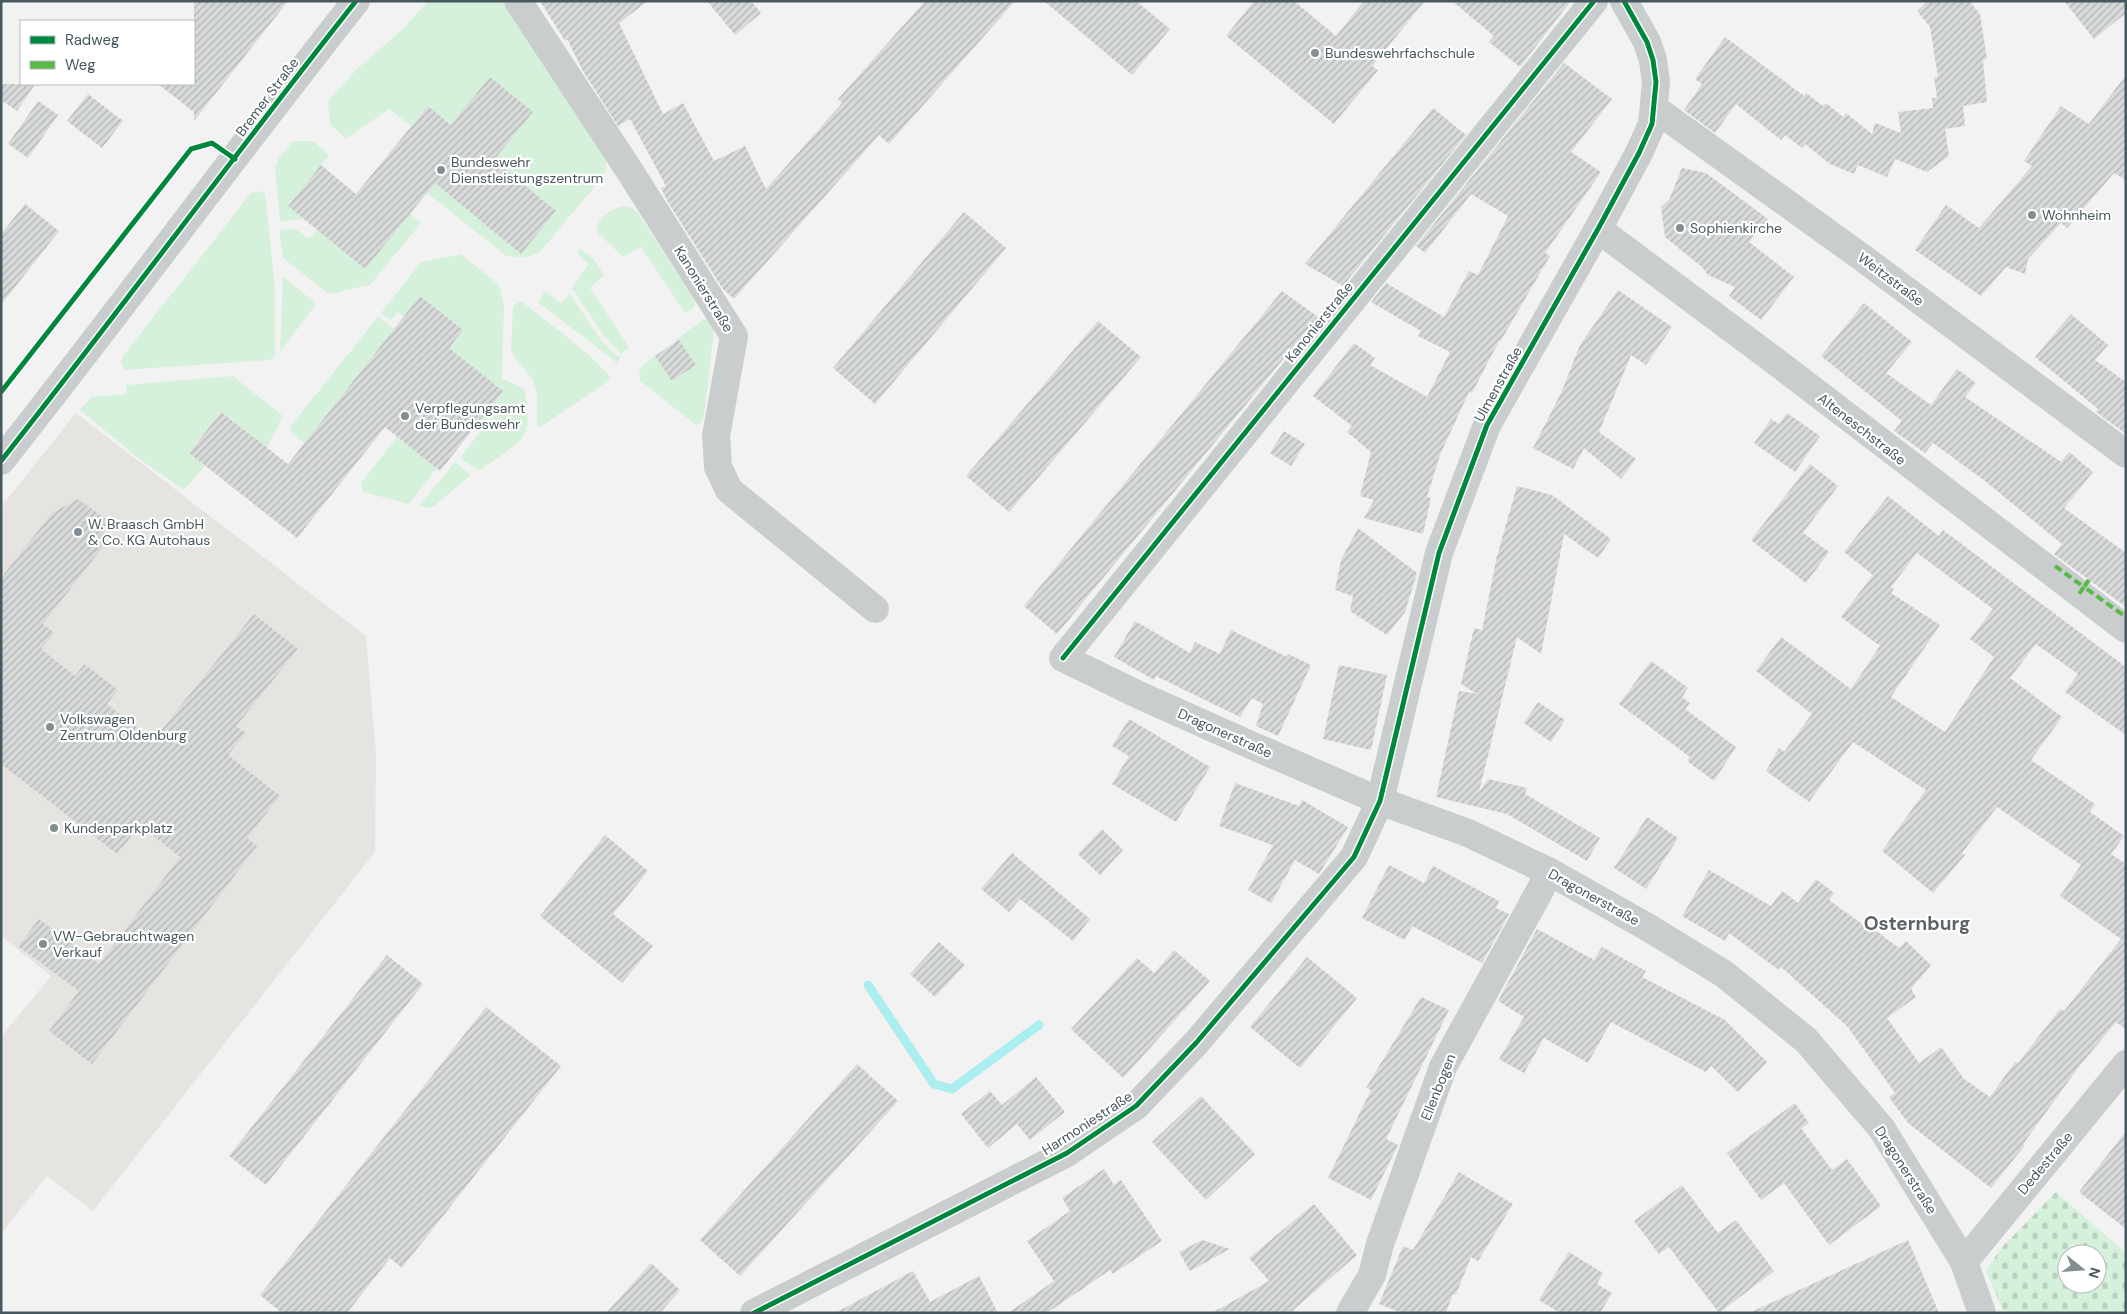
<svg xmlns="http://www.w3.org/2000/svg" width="2127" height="1314" viewBox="0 0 2127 1314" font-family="'DM Sans',sans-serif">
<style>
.commercial{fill:#e6e4e0}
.green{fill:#d6f1db}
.cemetery{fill:url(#cemetery-stones);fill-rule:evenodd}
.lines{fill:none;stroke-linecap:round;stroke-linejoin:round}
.stream{stroke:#abeeef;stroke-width:9}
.building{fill:url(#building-hatch);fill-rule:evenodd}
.minor{stroke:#c9cdcd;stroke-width:28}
.quiet{stroke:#58b947;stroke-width:4;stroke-dasharray:8 4;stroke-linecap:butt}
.cycleway-casing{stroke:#fff;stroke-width:8}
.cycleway{stroke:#00873e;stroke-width:5}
.poi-dot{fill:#848e92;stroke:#fff;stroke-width:2}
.labels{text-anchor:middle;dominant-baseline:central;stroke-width:4.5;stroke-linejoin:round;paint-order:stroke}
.poi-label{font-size:14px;fill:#48585f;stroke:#fff;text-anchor:start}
.street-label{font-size:14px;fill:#48585f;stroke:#fff}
.district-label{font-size:19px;font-weight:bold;fill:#5d6366;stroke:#fff}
</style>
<defs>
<pattern id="cemetery-stones" width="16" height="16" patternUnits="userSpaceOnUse" patternTransform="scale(1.25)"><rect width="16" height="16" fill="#d6f1db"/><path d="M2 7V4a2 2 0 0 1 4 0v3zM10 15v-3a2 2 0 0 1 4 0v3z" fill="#b9d1be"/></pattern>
<pattern id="building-hatch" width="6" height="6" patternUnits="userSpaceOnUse" patternTransform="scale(1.25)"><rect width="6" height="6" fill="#d8dada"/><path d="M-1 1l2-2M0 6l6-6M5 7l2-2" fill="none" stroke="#b1b4b4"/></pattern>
</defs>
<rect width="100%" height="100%" fill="#f2f2f2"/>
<polygon class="commercial" points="76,413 366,636 376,754 375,852 93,1211 47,1176 1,1234 1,1037 51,976 1,936 1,507"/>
<g class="green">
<path d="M428,1H504L606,160V170L601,179L540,252C527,258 518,259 505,255L427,193L435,183L520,253L555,211L494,160L532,112L490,77L454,127L428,106L411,126L389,109L346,139L330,124L328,101L357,69L403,29Z"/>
<polygon points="293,141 313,141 329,155 288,206 304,219 280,222 275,169 278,159"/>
<polygon points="260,191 265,194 275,286 275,356 270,360 124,370 121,362 123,356 251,193"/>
<path d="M622,206L631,207L637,212L694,298C697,307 693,309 685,313L641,247L623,257L597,232C595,219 612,209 622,206Z"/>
<polygon points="410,214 421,223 370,285 329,294 283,258 279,230 296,229 309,239 317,230 365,269"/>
<polygon points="579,248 594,259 604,275 590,288 629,347 621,354 602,333 572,288 589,264 578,254"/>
<path d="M461,254L499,285L504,305L502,378L524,389C528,402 531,427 522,438C516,447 489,463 479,471L460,458L486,424L481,419L503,391L449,348L463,330L404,317L398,312L391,320L381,313L421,262Z"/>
<polygon points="283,276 316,304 280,352"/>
<polygon points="545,291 561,303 570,294 603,343 620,358 617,363 538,302"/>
<path d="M521,301C537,314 604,363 610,378L607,382L540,427L537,426V394L533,380L515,358L511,349L513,306Z"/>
<polygon points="378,317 394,329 304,443 291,432 290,427"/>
<polygon points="704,319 711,321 714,331 704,416 702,422 696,425 640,381 639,373 642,366"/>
<polygon points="233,376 283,416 267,448 221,412 189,452 205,466 184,490 142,461 80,410 91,397 126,394 126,385"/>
<polygon points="397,437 437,468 409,504 363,492 361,483"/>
<polygon points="455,462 471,475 434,506 429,508 419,506"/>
</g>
<path class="cemetery" d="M2056,1192L2126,1253V1313H2004L1986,1271L2001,1248ZM2067,1254H2097V1284H2067Z"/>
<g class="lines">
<polyline class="stream" points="868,985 934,1084 952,1089 1039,1025"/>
</g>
<g class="building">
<polygon points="194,1 288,1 194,121 194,112 158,84 194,84"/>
<polygon points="540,1 648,1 619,23 663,114 683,103 714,161 745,146 766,189 842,103 838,99 925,1 1015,1 889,144 879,135 734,299 723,289 668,202 661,188 666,186 630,119 618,126 583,71 567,39 565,41"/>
<polygon points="707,1 751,1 761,13 735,35"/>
<polygon points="1044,1 1136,1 1170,29 1132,75"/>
<polygon points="1254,1 1294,1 1336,36 1364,1 1425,1 1372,66 1378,70 1334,124 1226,36"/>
<polygon points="1452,1 1571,1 1520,67 1489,42 1494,36"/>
<polygon points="1928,1 1969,1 1980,14 1987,59 1983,60 1987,102 1963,106 1965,126 1945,129 1949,156 1927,172 1895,159 1887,177 1858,165 1854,174 1830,164 1805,144 1802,148 1785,135 1781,140 1736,104 1715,133 1684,110 1702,84 1695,79 1725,37 1804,96 1806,93 1823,106 1826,103 1843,117 1846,113 1872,134 1875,123 1901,133 1898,112 1933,108 1932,98 1937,98 1934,77 1938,77 1930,27 1917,11"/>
<polygon points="2064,1 2126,1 2126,13 2094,39"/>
<polygon points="1564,63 1612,99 1571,152 1601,172 1545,253 1550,256 1500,342 1499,341 1472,393 1469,392 1440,455 1427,497 1431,498 1423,534 1364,518 1374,500 1360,496 1371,452 1347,432 1352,426 1313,396 1354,343 1375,358 1370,365 1427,397 1450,352 1418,336 1421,331 1371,302 1386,283 1444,317 1469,271 1478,275 1508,216 1471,194 1425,253 1416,246"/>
<polygon points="2126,75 2126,180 2114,173 2067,228 2061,223 2028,259 2025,274 2006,267 1981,296 1915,250 1946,205 1979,228 2032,166 2024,161 2061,106 2089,124"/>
<polygon points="490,77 533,112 494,160 556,211 521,254 435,183 365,269 288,206 321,165 356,194 428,106 451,125"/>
<polygon points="1,84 35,84 17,111 1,100"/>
<polygon points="88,94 123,121 102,148 67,121"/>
<polygon points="38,101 58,115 28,158 8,144"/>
<polygon points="1433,108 1466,135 1343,286 1305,264"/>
<polygon points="1682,168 1706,173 1768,219 1749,242 1794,277 1761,320 1729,296 1735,287 1708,275 1702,267 1665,237 1661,207 1669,200"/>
<polygon points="25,204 59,231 1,305 1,234"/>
<polygon points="964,212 1006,248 875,404 833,368"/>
<polygon points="1618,290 1672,327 1646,365 1631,355 1599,432 1636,459 1621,479 1584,448 1573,469 1533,448 1561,393 1580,345"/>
<polygon points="1282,291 1318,317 1057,634 1024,606"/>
<polygon points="420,296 463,330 449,348 503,391 440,471 385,427 297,538 189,453 221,412 288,464"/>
<polygon points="1864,303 1912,342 1886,373 1931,405 1957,369 1976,383 1965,397 2061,462 2069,452 2093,472 2064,508 2126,553 2126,607 2054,554 2062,544 1985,481 1933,443 1925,453 1894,431 1902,421 1821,356"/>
<polygon points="2071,314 2108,345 2095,360 2126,382 2126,434 2096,412 2098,409 2035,357"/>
<polygon points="1098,321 1141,357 1009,512 966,476"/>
<polygon points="679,340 696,365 672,381 655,356"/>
<polygon points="1787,413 1820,436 1795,472 1754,443 1771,419 1779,424"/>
<polygon points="1284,431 1305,444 1291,466 1270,453"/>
<polygon points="1810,464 1838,486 1803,533 1829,552 1806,583 1751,540"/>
<polygon points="1517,486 1552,495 1611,539 1598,558 1564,534 1541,654 1517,637 1479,792 1488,779 1527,788 1525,794 1600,838 1587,861 1507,814 1436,797 1459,691 1477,694 1461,684 1474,628 1482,630 1497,556"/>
<path d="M1888,496L1939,536L1943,530L2126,667V735L2065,692L2078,674L2036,644L2010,678L2062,717L2031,760L2095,804L2090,812L2124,836L2111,854L2126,864V1029L2116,1022L2078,1068L2023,1144L2025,1145L1991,1188L1908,1123L1889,1097L1895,1093L1847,1026L1781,967L1779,970L1729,933L1725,941L1682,916L1709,870L1771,906L1782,891L1798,903L1816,879L1834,893L1829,900L1873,932L1875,930L1899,948L1906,941L1931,965L1911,989L1916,997L1887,1018L1919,1063L1941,1047L1964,1079L1990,1097L2015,1062L2018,1063L2060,1009L2064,1011L2121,939L2060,896L2081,865L1997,807L1962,853L1965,855L1933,893L1882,851L1926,790L1853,742L1809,802L1766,771L1779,748L1784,752L1812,714L1756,671L1781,637L1851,689L1880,646L1841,617L1873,575L1844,552ZM1917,553L1993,609L1970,639L1994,657L1945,732L1891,697L1940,625L1891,593L1894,589L1891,587Z"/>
<polygon points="78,499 106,519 102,548 43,624 54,633 41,649 75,676 84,664 118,690 107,704 153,740 254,614 298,649 236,726 246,733 228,755 280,796 247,838 257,846 92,1064 49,1031 79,991 18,946 39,919 99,964 180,857 140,825 117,854 1,764 1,578 52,513"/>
<polygon points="1358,528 1417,573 1405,612 1387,635 1350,611 1353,596 1335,590 1341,560"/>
<polygon points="1135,621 1190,653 1195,642 1220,654 1231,630 1287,657 1288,654 1311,665 1278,736 1256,726 1263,704 1252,698 1240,717 1156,676 1154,680 1114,657"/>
<polygon points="1651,661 1688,688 1682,697 1690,703 1685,709 1736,747 1714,781 1687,761 1690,757 1619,704"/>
<polygon points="1339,665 1387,675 1371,750 1323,739"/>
<polygon points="1538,702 1565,720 1551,742 1524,723"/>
<polygon points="1129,719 1210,767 1176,822 1112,784 1129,756 1112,746"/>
<polygon points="1235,783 1299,806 1302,800 1348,827 1319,874 1295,860 1271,903 1248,890 1273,845 1219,826"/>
<polygon points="1647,817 1678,838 1646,889 1614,868"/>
<polygon points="1102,829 1123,850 1100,875 1078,854"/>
<polygon points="605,835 648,871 613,914 653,946 622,983 540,916"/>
<polygon points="1012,853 1090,919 1073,941 1020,899 1009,912 981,889"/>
<polygon points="1389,865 1424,883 1433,866 1499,901 1496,908 1509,914 1482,963 1412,926 1405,940 1362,918"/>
<polygon points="1537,929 1594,960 1602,947 1646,971 1642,977 1725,1020 1767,1062 1738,1092 1711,1066 1706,1072 1611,1022 1588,1063 1544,1038 1524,1073 1499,1059 1524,1017 1498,1001"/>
<polygon points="939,942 965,965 935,997 910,974"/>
<polygon points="1174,950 1210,981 1123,1078 1071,1029 1137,958 1154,973"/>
<polygon points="387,955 423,984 266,1185 229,1156"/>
<polygon points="1307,957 1357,998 1300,1068 1250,1027"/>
<polygon points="1421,997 1449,1010 1386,1139 1398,1145 1371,1200 1328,1178 1371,1090 1366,1088"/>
<polygon points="486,1007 561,1066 402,1268 390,1258 347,1313 282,1313 260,1295"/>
<polygon points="857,1064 898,1101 740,1276 700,1240"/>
<polygon points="1036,1077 1065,1112 1030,1140 1017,1124 988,1148 961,1114 990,1091 1002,1105"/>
<polygon points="1201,1096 1255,1154 1206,1200 1152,1142"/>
<polygon points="1795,1103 1809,1123 1801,1128 1832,1170 1847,1159 1881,1206 1829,1245 1784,1183 1761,1200 1727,1153"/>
<polygon points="2126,1131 2126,1229 2079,1192"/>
<polygon points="1104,1169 1114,1185 1121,1180 1162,1241 1113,1274 1110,1270 1047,1313 1008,1313 1054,1281 1027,1241 1070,1211 1062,1198"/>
<polygon points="1459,1172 1513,1204 1478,1261 1471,1257 1456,1295 1453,1294 1446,1313 1402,1313 1379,1304 1403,1246 1413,1250"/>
<polygon points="1682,1185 1718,1233 1736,1220 1774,1271 1719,1313 1669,1247 1659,1254 1634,1221"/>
<polygon points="1314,1204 1357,1255 1290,1313 1212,1313 1269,1281 1249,1258"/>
<polygon points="1202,1240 1230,1249 1190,1271 1179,1252"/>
<polygon points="1908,1240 1939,1313 1749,1313"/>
<polygon points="1569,1252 1603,1273 1597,1284 1612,1293 1600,1313 1560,1313 1539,1300"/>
<polygon points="651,1263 680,1290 660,1313 606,1313"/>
<polygon points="913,1271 930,1302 979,1276 998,1313 835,1313"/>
</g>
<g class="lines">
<g class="minor">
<polyline points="518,1 629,170 734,336 716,436 718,467 729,490 875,609"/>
<polyline points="1594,1 1063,658 1139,695 1253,746 1380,801 1468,833 1550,872 1649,928 1724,974 1806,1040 1882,1129 1964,1262 1982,1313"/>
<polyline points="1654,108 1860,256 2126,454"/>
<polyline points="1598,229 1775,361 2126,629"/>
<path d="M1,461C121,309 236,153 356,1"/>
<polyline points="1964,1262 2126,1064"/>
<polyline points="754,1313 1067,1153 1136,1106 1196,1043 1354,857 1380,801 1439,553 1487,425 1598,229 1639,153 1652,124 1656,82 1653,60 1647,42 1624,1"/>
<polyline points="1350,1313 1372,1275 1380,1244 1443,1067 1550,872"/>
</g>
<g class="quiet">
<polyline points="2055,566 2084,587 2079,594"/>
<polyline points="2089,580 2084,587 2126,617"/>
</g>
<defs>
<g id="cycleway">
<polyline points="1,392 191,149 212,143 235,159"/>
<path d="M1,461C121,309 236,153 356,1"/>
<polyline points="1063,658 1594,1"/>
<polyline points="754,1313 1067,1153 1136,1106 1196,1043 1354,857 1380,801 1439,553 1487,425 1598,229 1639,153 1652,124 1656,82 1653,60 1647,42 1624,1"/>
</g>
</defs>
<use href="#cycleway" class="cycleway-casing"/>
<use href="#cycleway" class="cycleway"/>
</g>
<g class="poi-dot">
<circle cx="1315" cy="53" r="5"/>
<circle cx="441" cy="170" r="5"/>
<circle cx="2032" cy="215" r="5"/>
<circle cx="1680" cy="228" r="5"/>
<circle cx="405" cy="416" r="5"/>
<circle cx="78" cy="532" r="5"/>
<circle cx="50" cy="727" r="5"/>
<circle cx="54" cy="828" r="5"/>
<circle cx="43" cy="944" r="5"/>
</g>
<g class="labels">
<g class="poi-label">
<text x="1325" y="53">Bundeswehrfachschule</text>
<text x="451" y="162">Bundeswehr<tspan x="451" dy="16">Dienstleistungszentrum</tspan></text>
<text x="2042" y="215">Wohnheim</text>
<text x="1690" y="228">Sophienkirche</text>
<text x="415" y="408">Verpflegungsamt<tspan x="415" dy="16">der Bundeswehr</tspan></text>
<text x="88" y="524">W. Braasch GmbH<tspan x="88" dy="16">&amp; Co. KG Autohaus</tspan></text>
<text x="60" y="719">Volkswagen<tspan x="60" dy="16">Zentrum Oldenburg</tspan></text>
<text x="64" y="828">Kundenparkplatz</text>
<text x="53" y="936">VW-Gebrauchtwagen<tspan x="53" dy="16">Verkauf</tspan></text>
</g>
<g class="street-label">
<text transform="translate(267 97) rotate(-53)">Bremer Straße</text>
<text transform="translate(1891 279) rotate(37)">Weitzstraße</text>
<text transform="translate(704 289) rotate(58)">Kanonierstraße</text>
<text transform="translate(1319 322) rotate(-51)">Kanonierstraße</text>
<text transform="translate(1498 384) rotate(-61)">Ulmenstraße</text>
<text transform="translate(1862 429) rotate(38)">Alteneschstraße</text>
<text transform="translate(1225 733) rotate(24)">Dragonerstraße</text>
<text transform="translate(1594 897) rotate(29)">Dragonerstraße</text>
<text transform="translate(1438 1087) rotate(-68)">Ellenbogen</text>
<text transform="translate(1087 1123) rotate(-33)">Harmoniestraße</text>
<text transform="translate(2045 1163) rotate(-50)">Dedestraße</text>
<text transform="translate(1906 1170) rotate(57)">Dragonerstraße</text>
</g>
<g class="district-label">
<text x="1917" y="923">Osternburg</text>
</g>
</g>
<rect width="2127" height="1314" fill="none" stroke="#48585f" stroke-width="5"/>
<rect x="20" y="20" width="175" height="65" fill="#ffffff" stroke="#b6bcbf"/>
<rect x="30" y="36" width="25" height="8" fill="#00873e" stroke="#b6bcbf"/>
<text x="65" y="45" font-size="15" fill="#48585f">Radweg</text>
<rect x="30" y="61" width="25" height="8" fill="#58b947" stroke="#b6bcbf"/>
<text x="65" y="70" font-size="15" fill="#48585f">Weg</text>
<g transform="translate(2082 1269) rotate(107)"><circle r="24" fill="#ffffff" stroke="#b6bcbf"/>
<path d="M0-4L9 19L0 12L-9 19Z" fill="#848e92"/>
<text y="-8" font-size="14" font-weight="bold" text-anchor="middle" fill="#48585f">N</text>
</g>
</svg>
